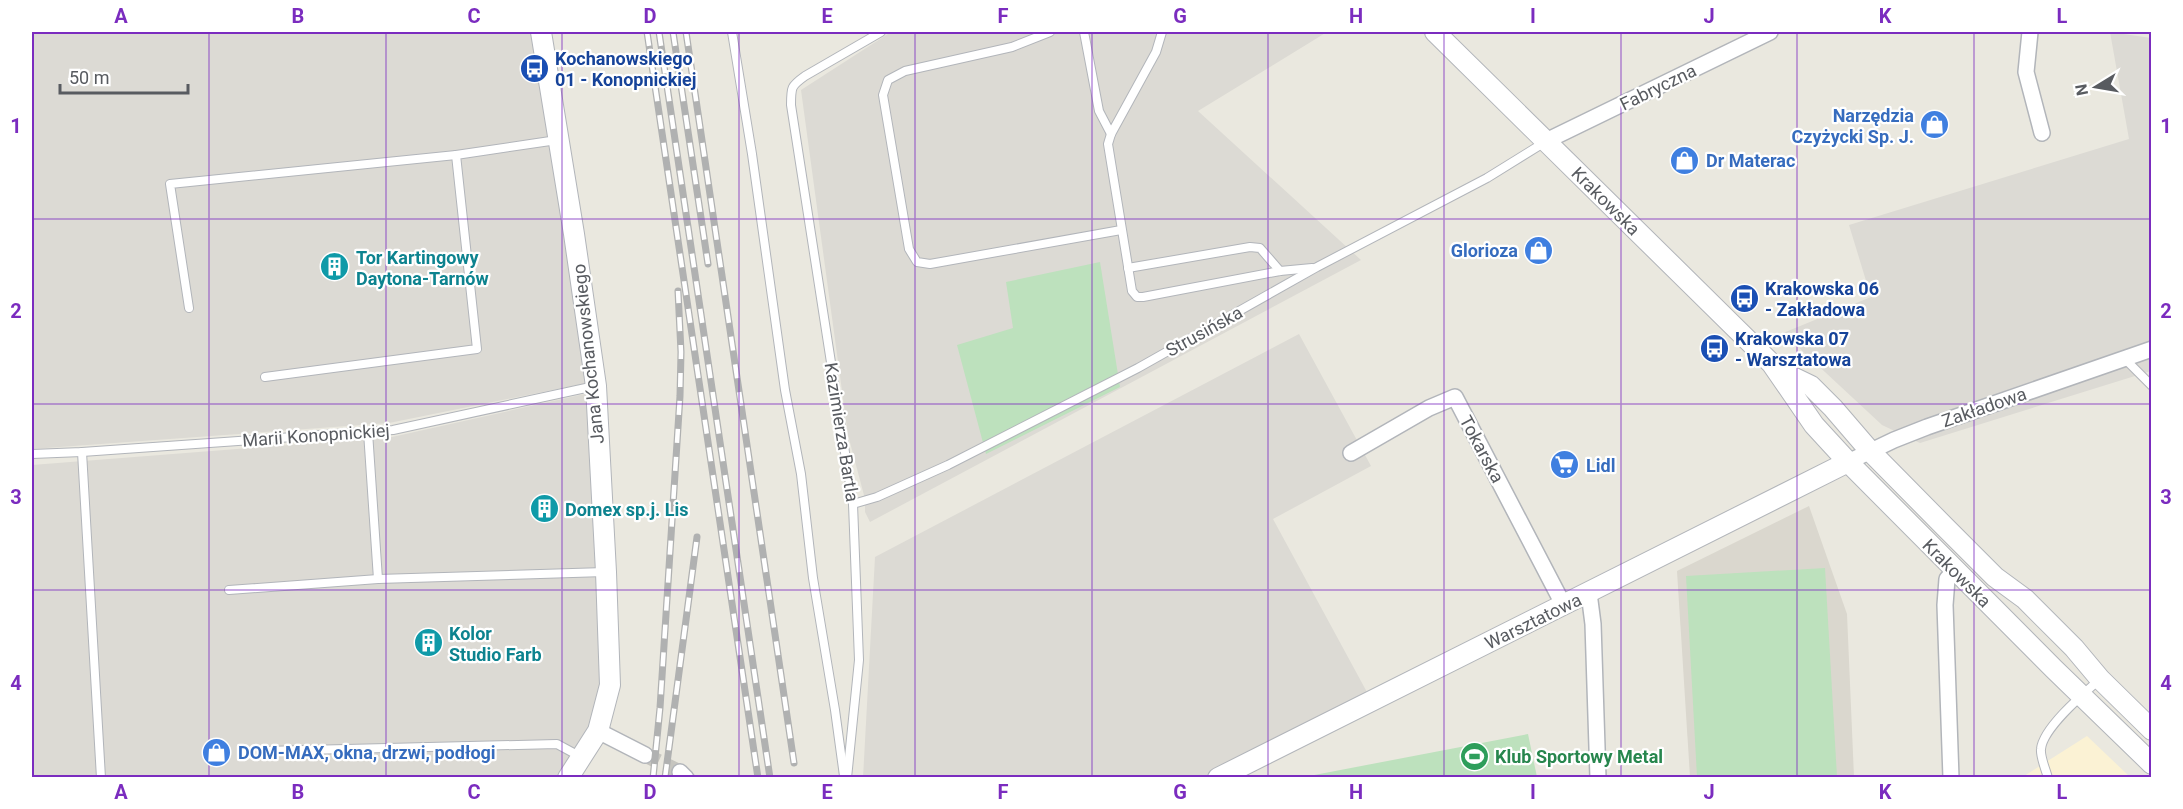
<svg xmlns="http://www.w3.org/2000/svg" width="2183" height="809" viewBox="0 0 2183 809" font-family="Roboto,sans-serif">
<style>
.commercial{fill:#fbf2d4}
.industrial{fill:#dcdad4}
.education{fill:#dad7ce}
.green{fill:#bde1bd}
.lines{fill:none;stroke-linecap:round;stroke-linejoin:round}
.minor-tunnel{stroke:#c6c5bf;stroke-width:15;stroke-dasharray:15 8;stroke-linecap:butt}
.service-casing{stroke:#b2b5ba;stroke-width:10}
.minor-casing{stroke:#b2b5ba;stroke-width:18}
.tertiary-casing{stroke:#b2b5ba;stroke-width:22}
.service{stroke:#fff;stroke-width:8}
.minor{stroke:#fff;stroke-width:15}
.tertiary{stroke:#fff;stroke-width:20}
.rail-casing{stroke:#b0b1b1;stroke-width:7}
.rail{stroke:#fff;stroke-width:4.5;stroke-dasharray:14;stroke-linecap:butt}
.grid{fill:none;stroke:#7b2cbf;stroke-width:1.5;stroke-opacity:0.55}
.labels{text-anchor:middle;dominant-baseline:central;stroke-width:4.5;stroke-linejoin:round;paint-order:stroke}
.transit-label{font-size:18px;font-weight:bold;fill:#164399;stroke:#fff;text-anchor:start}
.street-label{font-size:18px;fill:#585b60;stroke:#fff}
.shop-label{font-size:18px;font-weight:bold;fill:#366cbe;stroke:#fff;text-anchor:start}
.culture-label{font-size:18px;font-weight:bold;fill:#0d838f;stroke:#fff;text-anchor:start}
.leisure-label{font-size:18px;font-weight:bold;fill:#27864d;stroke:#fff;text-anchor:start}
.neatline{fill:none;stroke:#7b2cbf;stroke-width:2}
.grid-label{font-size:20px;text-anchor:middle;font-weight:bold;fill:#7b2cbf}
</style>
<rect width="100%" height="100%" fill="#eae8df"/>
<polygon class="commercial" points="2087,736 2130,777 2024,778 2024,776"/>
<g class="industrial">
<polygon points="32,32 533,32 552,146 587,383 389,423 32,449"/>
<polygon points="891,32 1327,32 1198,111 1361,260 870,522 865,512 865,499 848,435 801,90"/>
<polygon points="2110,32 2151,38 2151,371 1920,443 1882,425 1783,333 1871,297 1849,225 2129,139"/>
<polygon points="1299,334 1371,466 1273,519 1368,694 1209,777 863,778 875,557"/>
<polygon points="589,393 601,683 588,730 556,777 32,778 32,465 392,437"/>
</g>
<polygon class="education" points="1809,506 1847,614 1854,777 1690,777 1677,571"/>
<g class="green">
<polygon points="1100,262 1120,387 986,454 957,345 1013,328 1006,282"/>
<polygon points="1825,568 1837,777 1697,777 1686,576"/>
<polygon points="1528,734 1537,777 1304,777"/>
</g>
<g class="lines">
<polyline class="minor-tunnel" points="645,755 680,772"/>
<defs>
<g id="service">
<polyline points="732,32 752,154 785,390 801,474 813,578 835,710 844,776"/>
<polyline points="1050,32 1012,47 905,71 888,80 883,95 909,249 917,262 930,264 1121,230"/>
<polyline points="1084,32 1099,111 1111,134"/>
<polyline points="1162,32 1156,52 1111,134 1108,144 1132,291 1137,297 1143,297 1280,271 1312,268"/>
<polyline points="1128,268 1250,247 1260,248 1280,271"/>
<polyline points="189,308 170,184 456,155"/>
<polyline points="2124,358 2152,386"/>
<polyline points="265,377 477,349 456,155 557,140"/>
<polyline points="368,432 378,579"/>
<polyline points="82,452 101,778"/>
<polyline points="32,454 82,452 393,430 595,386"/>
<polyline points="853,504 877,497 948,465 1138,368 1317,267 1487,178 1545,142"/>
<polyline points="229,590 378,579 605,572"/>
<polyline points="264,751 557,744 581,757"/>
<path d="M847,778L859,660L853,504L791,105C791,87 791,86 805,76L881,32"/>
<path d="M2048,778C2046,770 2040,757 2041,749C2043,728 2083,694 2099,680"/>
</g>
<g id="minor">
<polyline points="2030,32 2026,72 2042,133"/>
<polyline points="1546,141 1770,32"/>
<polyline points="1351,453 1429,408 1455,397 1564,606"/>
<polyline points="1848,462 1894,440 1927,427 2152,349"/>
<polyline points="1589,593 1593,624 1598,778"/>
<polyline points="598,731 645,755"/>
<polyline points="680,772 686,778"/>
<polyline points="1951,778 1945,605 1947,579 1955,570"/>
</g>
<g id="tertiary">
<polyline points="541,32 574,234 596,386 606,572 610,685 598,731 568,778"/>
<polyline points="1435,32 1772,364 1814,425 1848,462 2054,669 2152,764"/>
<polyline points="1780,371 1811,386 1833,408 1870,451 1945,527 1995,577 2025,599 2074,648 2100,679 2152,730"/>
<polyline points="1218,778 1848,462"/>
</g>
</defs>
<use href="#service" class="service-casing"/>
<use href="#minor" class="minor-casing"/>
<use href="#tertiary" class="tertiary-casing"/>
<use href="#service" class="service"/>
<use href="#minor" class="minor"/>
<use href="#tertiary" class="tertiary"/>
<defs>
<g id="rail">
<polyline points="647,32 758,778"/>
<polyline points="659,32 770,778"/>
<polyline points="673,32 708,264"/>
<polyline points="686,32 794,763"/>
<polyline points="653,778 660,708 680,396 681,352 678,291"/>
<polyline points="665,778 697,537"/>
</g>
</defs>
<use href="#rail" class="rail-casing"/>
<use href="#rail" class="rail"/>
</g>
<path class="grid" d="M209,32V778M386,32V778M562,32V778M739,32V778M915,32V778M1092,32V778M1268,32V778M1444,32V778M1621,32V778M1797,32V778M1974,32V778M32,219H2152M32,404H2152M32,590H2152"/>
<defs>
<symbol id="bus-disc" viewBox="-11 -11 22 22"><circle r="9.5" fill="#1a4fb4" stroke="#fff"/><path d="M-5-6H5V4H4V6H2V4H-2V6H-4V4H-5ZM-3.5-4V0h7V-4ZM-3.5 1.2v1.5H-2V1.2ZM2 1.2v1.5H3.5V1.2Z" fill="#fff"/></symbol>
<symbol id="shop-disc" viewBox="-11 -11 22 22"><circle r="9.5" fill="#3f7fe0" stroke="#fff"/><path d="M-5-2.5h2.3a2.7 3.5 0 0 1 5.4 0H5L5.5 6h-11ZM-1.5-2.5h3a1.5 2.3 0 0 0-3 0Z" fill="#fff"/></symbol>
<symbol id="building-disc" viewBox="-11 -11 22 22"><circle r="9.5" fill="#0f9aa8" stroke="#fff"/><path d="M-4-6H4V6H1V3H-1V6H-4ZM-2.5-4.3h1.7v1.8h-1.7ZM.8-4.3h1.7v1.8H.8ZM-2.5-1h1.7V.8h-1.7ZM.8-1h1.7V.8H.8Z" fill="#fff"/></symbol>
<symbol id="supermarket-disc" viewBox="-11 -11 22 22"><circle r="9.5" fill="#3f7fe0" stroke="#fff"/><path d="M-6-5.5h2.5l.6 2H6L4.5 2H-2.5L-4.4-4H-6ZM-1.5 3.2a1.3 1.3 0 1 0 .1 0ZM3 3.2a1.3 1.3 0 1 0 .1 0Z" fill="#fff"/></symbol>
<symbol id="stadium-disc" viewBox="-11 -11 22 22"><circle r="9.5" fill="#2e9e5b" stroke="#fff"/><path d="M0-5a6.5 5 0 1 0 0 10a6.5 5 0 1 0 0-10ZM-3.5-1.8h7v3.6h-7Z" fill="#fff"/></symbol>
</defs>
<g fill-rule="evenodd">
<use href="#bus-disc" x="518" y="52" width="33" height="33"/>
<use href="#shop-disc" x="1918" y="108" width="33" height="33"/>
<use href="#shop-disc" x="1668" y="144" width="33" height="33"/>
<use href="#shop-disc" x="1522" y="234" width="33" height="33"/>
<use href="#building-disc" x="318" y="250" width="33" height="33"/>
<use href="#bus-disc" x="1728" y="282" width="33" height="33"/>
<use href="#bus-disc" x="1698" y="332" width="33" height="33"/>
<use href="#supermarket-disc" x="1548" y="448" width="33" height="33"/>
<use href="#building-disc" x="528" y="492" width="33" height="33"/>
<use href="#building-disc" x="412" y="626" width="33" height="33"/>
<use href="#shop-disc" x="200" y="736" width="33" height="33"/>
<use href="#stadium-disc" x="1458" y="740" width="33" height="33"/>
</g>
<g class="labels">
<g class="transit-label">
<text x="555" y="58">Kochanowskiego<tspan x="555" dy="21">01 - Konopnickiej</tspan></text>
<text x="1765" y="288">Krakowska 06<tspan x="1765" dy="21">- Zakładowa</tspan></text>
<text x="1735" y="338">Krakowska 07<tspan x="1735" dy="21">- Warsztatowa</tspan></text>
</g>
<g class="street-label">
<text transform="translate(1658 87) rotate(-26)">Fabryczna</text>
<text transform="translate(1606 201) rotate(45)">Krakowska</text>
<text transform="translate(1204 331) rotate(-29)">Strusińska</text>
<text transform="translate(588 354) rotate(-96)">Jana Kochanowskiego</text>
<text transform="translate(1984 407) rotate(-19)">Zakładowa</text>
<text transform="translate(842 432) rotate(81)">Kazimierza Bartla</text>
<text transform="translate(316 435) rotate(-4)">Marii Konopnickiej</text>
<text transform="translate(1482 449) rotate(62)">Tokarska</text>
<text transform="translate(1957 573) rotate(45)">Krakowska</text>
<text transform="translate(1533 621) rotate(-26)">Warsztatowa</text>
</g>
<g class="shop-label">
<text x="1914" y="115" text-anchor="end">Narzędzia<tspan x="1914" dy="21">Czyżycki Sp. J.</tspan></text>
<text x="1706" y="160">Dr Materac</text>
<text x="1518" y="250" text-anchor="end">Glorioza</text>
<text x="1586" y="465">Lidl</text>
<text x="238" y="752">DOM-MAX, okna, drzwi, podłogi</text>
</g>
<g class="culture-label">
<text x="356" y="257">Tor Kartingowy<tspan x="356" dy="21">Daytona-Tarnów</tspan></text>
<text x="565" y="509">Domex sp.j. Lis</text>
<text x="449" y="633">Kolor<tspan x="449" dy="21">Studio Farb</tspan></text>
</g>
<g class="leisure-label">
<text x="1495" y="756">Klub Sportowy Metal</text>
</g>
</g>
<rect width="2183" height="809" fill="none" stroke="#ffffff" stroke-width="66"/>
<g transform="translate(2096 87) rotate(259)" stroke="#ffffff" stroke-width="4.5" paint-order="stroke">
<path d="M0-4.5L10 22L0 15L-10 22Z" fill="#585b60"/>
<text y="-9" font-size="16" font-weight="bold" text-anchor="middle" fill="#585b60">N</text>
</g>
<path d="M60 84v9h128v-9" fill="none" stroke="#585b60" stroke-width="3"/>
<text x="69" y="84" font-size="18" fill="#585b60" stroke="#ffffff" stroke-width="4.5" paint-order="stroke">50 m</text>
<rect x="33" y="33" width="2117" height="743" class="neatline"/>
<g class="grid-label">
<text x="121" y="23">A</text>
<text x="298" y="23">B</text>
<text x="474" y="23">C</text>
<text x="650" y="23">D</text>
<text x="827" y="23">E</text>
<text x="1003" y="23">F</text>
<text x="1180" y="23">G</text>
<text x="1356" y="23">H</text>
<text x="1533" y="23">I</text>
<text x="1709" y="23">J</text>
<text x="1885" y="23">K</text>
<text x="2062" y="23">L</text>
<text x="16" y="133">1</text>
<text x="2166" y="133">1</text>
<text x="16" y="318">2</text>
<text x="2166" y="318">2</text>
<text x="16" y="504">3</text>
<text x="2166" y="504">3</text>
<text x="16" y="690">4</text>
<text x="2166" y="690">4</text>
<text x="121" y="799">A</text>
<text x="298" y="799">B</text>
<text x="474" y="799">C</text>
<text x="650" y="799">D</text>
<text x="827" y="799">E</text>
<text x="1003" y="799">F</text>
<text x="1180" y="799">G</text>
<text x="1356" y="799">H</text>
<text x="1533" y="799">I</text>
<text x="1709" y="799">J</text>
<text x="1885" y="799">K</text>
<text x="2062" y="799">L</text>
</g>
</svg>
